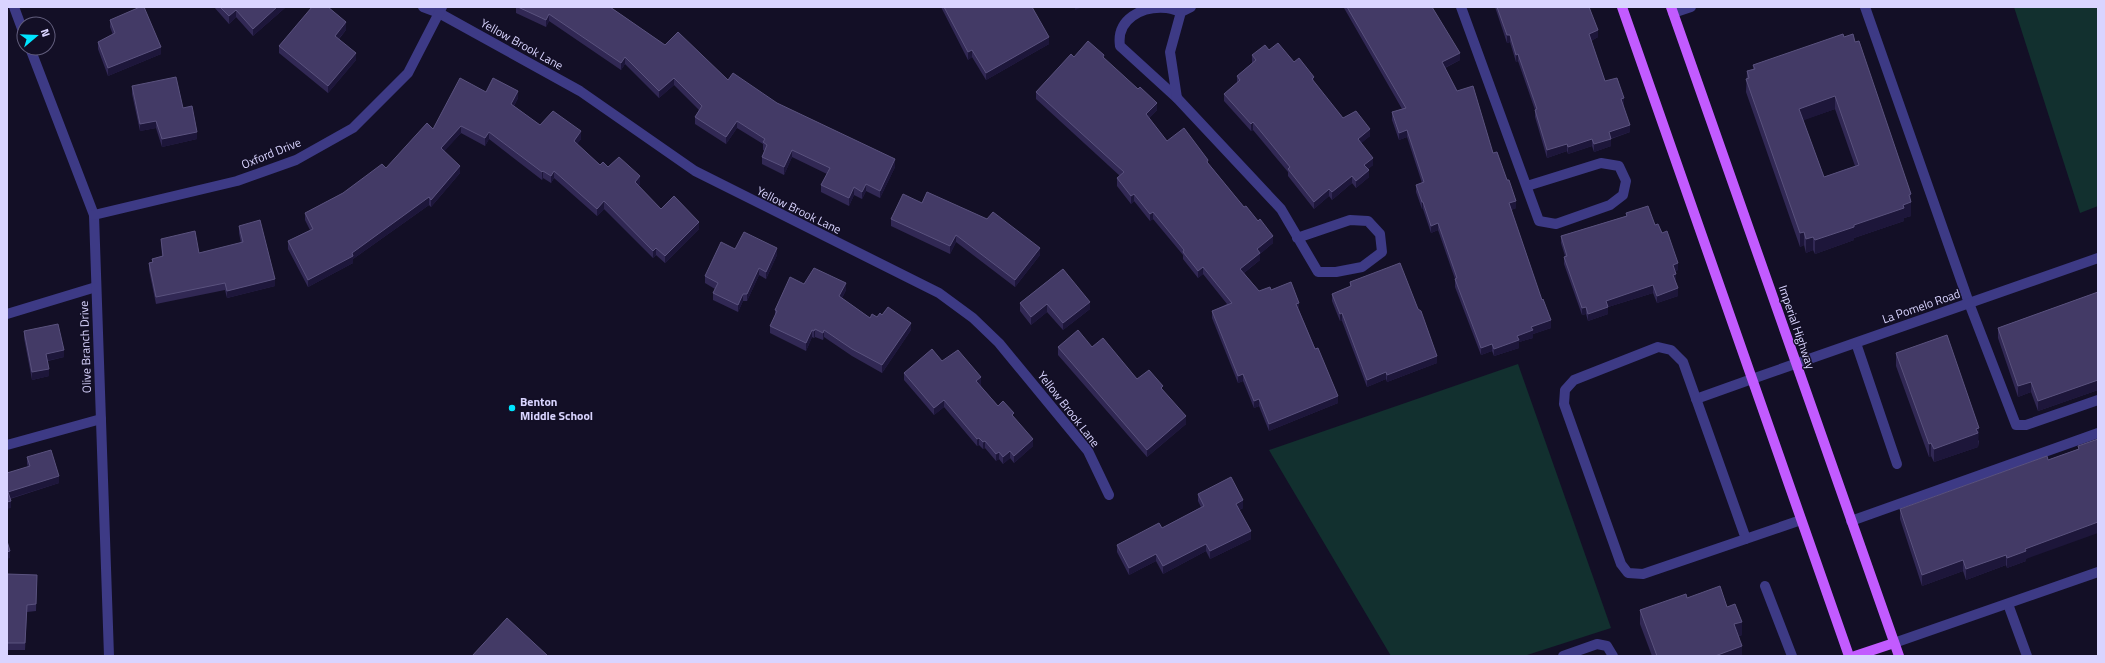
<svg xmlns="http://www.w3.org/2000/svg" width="2105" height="663" viewBox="0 0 2105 663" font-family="'Titillium Web',sans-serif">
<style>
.green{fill:#12302f}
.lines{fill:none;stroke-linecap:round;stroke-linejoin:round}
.lane{stroke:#3d3a85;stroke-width:10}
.street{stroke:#3d3a85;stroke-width:10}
.primary{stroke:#c25bff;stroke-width:10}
.wall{fill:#312854;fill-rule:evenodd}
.shaded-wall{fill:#1d163a}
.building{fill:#433a66;stroke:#5a527e;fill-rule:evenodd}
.poi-dot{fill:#00e5ff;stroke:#130f26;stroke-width:1.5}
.labels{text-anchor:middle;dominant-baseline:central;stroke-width:3;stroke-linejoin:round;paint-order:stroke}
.street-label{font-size:12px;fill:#d9d4ff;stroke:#130f26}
.poi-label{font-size:12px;font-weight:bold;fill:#d9d4ff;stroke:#130f26;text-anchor:start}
</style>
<rect width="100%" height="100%" fill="#130f26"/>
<g class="green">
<polygon points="2014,7 2098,7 2098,206 2080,213"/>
<polygon points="1518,364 1611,628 1524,656 1391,656 1269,450"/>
</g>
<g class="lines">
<g class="lane">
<polyline points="1865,7 1969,303 2016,425 2026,425 2098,400"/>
<polyline points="1673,13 1691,7"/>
<polyline points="7,314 96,287"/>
<polyline points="1856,343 1897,464"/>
<polyline points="1696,399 1752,379"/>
<polyline points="7,445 101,419"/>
<polyline points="1851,521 2098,433"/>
<polyline points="1746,539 1683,362 1671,350 1658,347 1574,380 1565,390 1564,404 1621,564 1628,573 1643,574 1801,520"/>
<polyline points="1765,586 1792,656"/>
<polyline points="2008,604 2027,656"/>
<polyline points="1894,643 2098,572"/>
<polyline points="1563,656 1597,644 1607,646 1613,656"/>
</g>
<g class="street">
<polyline points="14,7 24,34"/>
<polyline points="423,7 439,13 580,91 695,171 939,293 973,318 999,343 1088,451 1109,495"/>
<polyline points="1461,7 1539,221 1556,224 1610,205 1623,195 1626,181 1619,166 1601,163 1527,186"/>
<path d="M1181,12C1176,11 1171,8 1166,8C1142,6 1116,19 1120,46L1177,98L1281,209L1318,272H1336L1362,267L1382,252L1380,234L1368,221L1350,220L1297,238"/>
<polyline points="30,48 94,215 109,656"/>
<polyline points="1177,98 1170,52 1181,12 1191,7"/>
<polyline points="94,215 237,181 296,160 353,128 408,73 442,7"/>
<polyline points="1752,379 2098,258"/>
</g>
<g class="primary">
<polyline points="1622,7 1849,656"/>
<polyline points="1671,7 1899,656"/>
<polyline points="1855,656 1894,643"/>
</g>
</g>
<g class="wall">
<polygon points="214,7 286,7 253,36 236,17 229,24"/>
<polygon points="516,7 610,7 665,45 728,80 777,103 895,167 880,198 866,191 862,199 854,195 849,206 821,192 821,185 827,174 792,157 784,175 762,164 762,157 765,151 763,150 763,144 737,128 726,144 695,124 695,117 699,110 674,85 659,98 625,64 621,70 549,21 546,27 516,13"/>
<polygon points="941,7 1032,7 1049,44 986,80 972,57 968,60"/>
<polygon points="1344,7 1432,7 1460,60 1445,68 1457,91 1493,153 1516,208 1511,210 1551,328 1533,334 1533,338 1519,342 1519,348 1494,356 1492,351 1481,355 1455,287 1455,279 1438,230 1431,233 1423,209 1422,209 1416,192 1416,185 1422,183 1407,137 1399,140 1392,120 1392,112 1402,109 1344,8"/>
<polygon points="1495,7 1589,7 1598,37 1591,41 1605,81 1624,105 1623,105 1630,132 1611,139 1611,146 1594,152 1592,146 1568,154 1567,151 1547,158 1535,117 1535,110 1518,61 1516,62 1510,42 1507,43"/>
<polygon points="110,20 161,54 108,76 98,49 98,42 113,35 110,27"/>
<polygon points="346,30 339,39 356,60 328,93 279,53 279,46"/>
<path d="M1843,34L1911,194V216L1904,218V221L1854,238V240L1815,254L1813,250L1806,253L1804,245L1800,247L1746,92L1747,71L1753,69V65ZM1835,109L1855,166L1824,177L1803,120Z"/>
<polygon points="1269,50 1294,62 1314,83 1343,118 1370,136 1361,143 1373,165 1368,169 1369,177 1356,188 1352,183 1332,200 1329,196 1314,209 1288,176 1288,172 1253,130 1251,131 1224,101 1224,94 1237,83 1237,76 1252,63 1252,55"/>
<polygon points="1074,57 1104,59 1157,110 1149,118 1167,141 1208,163 1244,207 1273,243 1260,254 1260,260 1244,273 1259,291 1271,290 1299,310 1338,403 1269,431 1259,406 1254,408 1243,381 1238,383 1212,318 1212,311 1227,304 1203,274 1198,278 1183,259 1183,255 1153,219 1150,221 1134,201 1131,204 1117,186 1117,178 1120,176 1036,99 1036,92"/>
<polygon points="132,86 183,108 197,139 162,147 156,128 140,131 132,94"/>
<polygon points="486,92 518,98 514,106 540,125 581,139 577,144 600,165 608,167 640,184 638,186 661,209 699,229 665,263 656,255 653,258 604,209 597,216 554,178 551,183 543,178 542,180 489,139 485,146 461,133 444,151 460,173 431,207 429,205 353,259 353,263 308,287 288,249 288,241 310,230 305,220 305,213 343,193 386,168"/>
<polygon points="922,203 987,219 1040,255 1015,287 956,242 950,254 891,226 891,219"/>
<polygon points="1626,213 1655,225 1662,233 1678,270 1675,271 1676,281 1676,282 1678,296 1657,303 1653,293 1608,307 1608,314 1588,321 1586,314 1582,315 1564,264 1564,257 1565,256 1561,243 1561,236 1626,216"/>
<polygon points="239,226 275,286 227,298 225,290 156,304 149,270 149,263 152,262 152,259 162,256 161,239 199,253 241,243 239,233"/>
<polygon points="735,249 777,255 766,279 759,275 747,301 743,301 738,312 713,300 713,293 715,289 705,283 705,276"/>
<polygon points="1063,269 1090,309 1063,330 1047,312 1031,325 1020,311 1020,303"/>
<polygon points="1350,282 1437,363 1387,382 1386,379 1367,387 1342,321 1340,321 1332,301 1332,294 1350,287"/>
<polygon points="804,284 846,290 842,298 870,318 877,317 882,315 911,330 882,373 852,356 824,337 823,340 815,337 814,338 812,337 806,351 770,333 770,326 775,316 775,310"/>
<polygon points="2098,292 2098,390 2038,411 2031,392 2018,397 1998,338 1998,328"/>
<polygon points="24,331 64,357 48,361 49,376 32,380 24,338"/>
<polygon points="1058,347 1092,347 1137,379 1163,390 1186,424 1147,457 1058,355"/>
<polygon points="1896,353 1979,441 1978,447 1934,462 1931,456 1929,457 1896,366"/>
<polygon points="942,361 981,384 980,385 998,406 1014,418 1033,446 1014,463 1010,458 1003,464 999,459 996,461 985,448 983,449 979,445 977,446 944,407 934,415 904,380 904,373"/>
<polygon points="2098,439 2026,559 2026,561 2007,568 2006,565 1966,580 1963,571 1922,586 1900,519 1900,509 2048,460 2078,449 2078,446"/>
<polygon points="27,457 59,483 10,499 11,508 7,473 28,467 27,464"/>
<polygon points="1198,494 1243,508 1239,510 1251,539 1210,559 1206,551 1163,574 1156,561 1129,575 1117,552 1117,545 1162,528 1201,507 1198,501"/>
<polygon points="7,574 37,575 36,611 27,612 25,650 7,650"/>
<polygon points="1687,598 1727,607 1742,635 1739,636 1742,656 1652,656 1640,624 1640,610"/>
</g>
<g class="shaded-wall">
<polygon points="277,7 286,7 253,36 253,29"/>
<polygon points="1075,7 1083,7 1075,10"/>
<polygon points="236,10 236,17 229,24 229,16"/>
<polygon points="549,14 549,21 546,27 546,20"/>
<polygon points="346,22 346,30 335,43 335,36"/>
<polygon points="1598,30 1598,37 1589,42 1589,34"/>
<polygon points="1507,35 1510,35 1510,42 1507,43"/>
<polygon points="1049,37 1049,44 986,80 986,73"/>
<polygon points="161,47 161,54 108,76 108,68"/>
<polygon points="972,50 972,57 968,60 968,52"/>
<polygon points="356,53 356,60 328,93 328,86"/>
<polygon points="1460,53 1460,60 1442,69 1442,62"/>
<polygon points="1518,54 1518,61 1516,62 1516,55"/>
<polygon points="625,57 625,64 621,70 621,63"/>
<polygon points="1314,77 1314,84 1312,79"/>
<polygon points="674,78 674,85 659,98 659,91"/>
<polygon points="518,91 518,98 511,111 511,104"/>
<polygon points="1835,96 1835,109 1799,122 1799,109"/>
<polygon points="1624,98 1624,105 1621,106 1621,99"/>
<polygon points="1157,103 1157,110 1146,121 1146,114"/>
<polygon points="156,121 156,128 140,131 140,124"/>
<polygon points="737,121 737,128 726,144 726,137"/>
<polygon points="1253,122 1253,130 1251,131 1251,124"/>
<polygon points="1630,125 1630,132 1609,139 1609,132"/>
<polygon points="461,126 461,133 441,155 441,148"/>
<polygon points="1370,129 1370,136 1358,146 1358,139"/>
<polygon points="1407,130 1407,137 1399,140 1399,133"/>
<polygon points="581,131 581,139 574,148 574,141"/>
<polygon points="197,132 197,139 162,147 162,139"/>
<polygon points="489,132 489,139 485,146 485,138"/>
<polygon points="1592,139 1592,146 1568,154 1568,147"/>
<polygon points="1611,139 1611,146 1594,152 1594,144"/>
<polygon points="1567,144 1567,151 1547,158 1547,150"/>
<polygon points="792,150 792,157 784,175 784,167"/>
<polygon points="1373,158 1373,165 1364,172 1364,165"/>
<polygon points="895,159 895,167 880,198 880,191"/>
<polygon points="460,166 460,173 431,207 431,200"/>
<polygon points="1369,170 1369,177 1356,188 1356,181"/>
<polygon points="543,171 543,178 542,180 542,172"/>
<polygon points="554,171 554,178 551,183 551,176"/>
<polygon points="640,176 640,184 635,189 635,182"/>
<polygon points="1352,176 1352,183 1332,200 1332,192"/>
<polygon points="866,184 866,191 862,199 862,192"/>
<polygon points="854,187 854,195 849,206 849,198"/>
<polygon points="1329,189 1329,196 1314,209 1314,202"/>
<polygon points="1134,194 1134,201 1131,204 1131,196"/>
<polygon points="1911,194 1911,216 1904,218 1904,221 1854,238 1854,240 1815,254 1815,240 1903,205 1909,195"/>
<polygon points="429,197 429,205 353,259 353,263 308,287 308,280 352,253"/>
<polygon points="604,201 604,209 597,216 597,209"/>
<polygon points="1516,201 1516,208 1509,211 1509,203"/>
<rect x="1422" y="202" width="1" height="7"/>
<polygon points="1153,212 1153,219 1150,221 1150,214"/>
<polygon points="699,222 699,229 665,263 665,256"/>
<polygon points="1438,223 1438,230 1431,233 1431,226"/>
<polygon points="1804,232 1804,245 1800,247 1800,233"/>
<polygon points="956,235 956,242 950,254 950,246"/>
<polygon points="1273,236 1273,243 1260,254 1260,260 1240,276 1240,269 1257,249"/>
<polygon points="1813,237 1813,250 1806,253 1806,239"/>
<polygon points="656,248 656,255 653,258 653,251"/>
<polygon points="777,248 777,255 766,279 766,272"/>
<polygon points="1040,248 1040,255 1015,287 1015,280"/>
<polygon points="1678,263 1678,270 1673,272 1673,265"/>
<polygon points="1203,267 1203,274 1198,278 1198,271"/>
<polygon points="759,268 759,275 747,301 747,294"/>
<polygon points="1676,274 1676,281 1673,282 1673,275"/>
<polygon points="275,279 275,286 227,298 227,291"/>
<polygon points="846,283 846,290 839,304 839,296"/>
<polygon points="1653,285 1653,293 1608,307 1608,314 1588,321 1588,314 1606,301"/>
<polygon points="1678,288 1678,296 1657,303 1657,296"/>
<polygon points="743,294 743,301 738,312 738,305"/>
<polygon points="1090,302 1090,309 1063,330 1063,323"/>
<polygon points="1299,303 1299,310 1296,304"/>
<polygon points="1047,304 1047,312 1031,325 1031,317"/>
<polygon points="1586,307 1586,314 1582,315 1582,308"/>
<polygon points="1342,313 1342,321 1340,321 1340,314"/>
<polygon points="1551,320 1551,328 1533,334 1533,338 1519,342 1519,348 1494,356 1494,349 1531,327"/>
<polygon points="911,323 911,330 882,373 882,365"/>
<polygon points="815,329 815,337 814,338 814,331"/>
<polygon points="812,330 812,337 806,351 806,343"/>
<polygon points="824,330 824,337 823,340 823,333"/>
<polygon points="1492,344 1492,351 1481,355 1481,348"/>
<polygon points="64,350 64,357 46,361 46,354"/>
<polygon points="1437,356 1437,363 1387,382 1387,375"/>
<polygon points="49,369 49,376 32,380 32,372"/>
<polygon points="1386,372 1386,379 1367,387 1367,380"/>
<polygon points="1243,374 1243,381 1238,383 1238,376"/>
<polygon points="981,377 981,384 976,388 976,381"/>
<polygon points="2098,380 2098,390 2038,411 2038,401"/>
<polygon points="2031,382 2031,392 2018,397 2018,386"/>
<polygon points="1338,396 1338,403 1269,431 1269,424"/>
<polygon points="1259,399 1259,406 1254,408 1254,401"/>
<polygon points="944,400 944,407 934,415 934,408"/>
<polygon points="1186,416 1186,424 1147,457 1147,450"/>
<polygon points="1979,428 1978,447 1934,462 1934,449"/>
<polygon points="979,438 979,445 977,446 977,439"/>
<polygon points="1033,439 1033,446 1014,463 1014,456"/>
<polygon points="985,441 985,448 983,449 983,442"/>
<polygon points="1931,443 1931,456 1929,457 1929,444"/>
<polygon points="1010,451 1010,458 1003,464 1003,457"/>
<polygon points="999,452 999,459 996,461 996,454"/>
<polygon points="59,476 59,483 8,499 8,492"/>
<polygon points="1243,500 1243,508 1236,511 1236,504"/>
<polygon points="11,501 11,508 7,509 7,502"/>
<polygon points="2098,522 2098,533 2026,559 2026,561 2007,568 2007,558 2025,549"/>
<polygon points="1251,531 1251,539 1210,559 1210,551"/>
<polygon points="1206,544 1206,551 1163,574 1163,566"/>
<polygon points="10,551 10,558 7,559 7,552"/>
<polygon points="1156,554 1156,561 1129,575 1129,568"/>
<polygon points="2006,555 2006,565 1966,580 1966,569"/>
<polygon points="1963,560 1963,571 1922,586 1922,575"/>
<polygon points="1742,622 1742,635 1734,637 1734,624"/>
<polygon points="1742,646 1742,656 1715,656"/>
</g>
<g class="building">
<polygon points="140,7 144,7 161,47 108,68 98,42 115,33 110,20"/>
<polygon points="220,7 277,7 253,29 236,10 229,16"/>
<polygon points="312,7 315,7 316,8 316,7 328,7 346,22 335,36 356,53 328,86 279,46"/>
<polygon points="518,7 610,7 665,45 678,32 728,80 733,73 777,103 895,159 880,191 866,184 862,192 854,187 849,198 821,185 830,168 792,150 784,167 762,157 767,145 763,142 765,139 737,121 726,137 695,117 702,106 674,78 659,91 625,57 621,63 549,14 546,20"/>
<polygon points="944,7 1032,7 1049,37 986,73 972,50 968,52"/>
<polygon points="1347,7 1432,7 1460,53 1442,62 1457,91 1473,86 1493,153 1497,152 1507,180 1509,180 1516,201 1509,203 1542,300 1543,299 1551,320 1531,327 1533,330 1517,336 1519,340 1494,349 1492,344 1481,348 1455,279 1457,278 1438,223 1431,226 1423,202 1422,202 1416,185 1424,182 1407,130 1399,133 1392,112 1406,108"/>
<polygon points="1497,7 1589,7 1598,30 1589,34 1605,81 1617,78 1624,98 1621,99 1630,125 1609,132 1611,139 1594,144 1592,139 1568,147 1567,144 1547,150 1535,110 1537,109 1518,54 1516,55 1510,35 1507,35"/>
<path d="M1843,34L1844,37L1853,34L1855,42L1859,41L1911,194L1909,195L1911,202L1903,205L1904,208L1854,225V227L1815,240L1813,237L1806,239L1804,232L1800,233L1746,79L1749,78L1747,71L1755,69L1753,65ZM1835,96L1859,165L1824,177L1799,109Z"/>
<polygon points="1088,41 1104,55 1103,57 1138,89 1140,87 1157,103 1146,114 1167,141 1184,128 1208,160 1207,162 1244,207 1246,206 1258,221 1260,219 1273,236 1257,249 1260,253 1240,269 1259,291 1270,287 1271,290 1291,282 1299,303 1296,304 1315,349 1318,348 1338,396 1269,424 1259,399 1254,401 1243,374 1238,376 1212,311 1232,303 1203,267 1198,271 1183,252 1184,250 1153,212 1150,214 1134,194 1131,196 1117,178 1124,172 1036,92 1071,54 1074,57"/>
<polygon points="1278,43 1294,62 1299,58 1314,77 1312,79 1343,118 1356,111 1370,129 1358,139 1373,158 1364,165 1369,170 1356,181 1352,176 1332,192 1329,189 1314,202 1288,169 1290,167 1253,122 1251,124 1224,94 1240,80 1237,76 1256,60 1252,55 1265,45 1269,50"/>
<polygon points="176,77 183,108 192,106 197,132 162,139 156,121 140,124 132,86"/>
<polygon points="460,78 486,92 493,78 518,91 511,104 540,125 553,111 581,131 574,141 600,165 603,162 608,167 619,157 640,176 635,182 661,209 674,196 699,222 665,256 656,248 653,251 604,201 597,209 554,171 551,176 543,171 542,172 489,132 485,138 461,126 441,148 460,166 431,200 429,197 352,253 353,256 308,280 288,241 313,229 305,213 343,193 382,164 386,168 427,123 433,129"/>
<polygon points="927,192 987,219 993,212 1040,248 1015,280 956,235 950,246 891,219 903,194 922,203"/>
<polygon points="1648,206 1655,225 1658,224 1662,233 1667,231 1678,263 1673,265 1676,274 1673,275 1678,288 1657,296 1653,285 1606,301 1608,307 1588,314 1586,307 1582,308 1564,257 1567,256 1561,236 1627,216 1626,213"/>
<polygon points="260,220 275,279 227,291 225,283 156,297 149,263 153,262 152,259 163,256 161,239 195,231 199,253 243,242 239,226"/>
<polygon points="744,232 777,248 766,272 759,268 747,294 743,294 738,305 713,293 718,283 705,276 721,242 735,249"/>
<polygon points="1400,263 1418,309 1421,311 1437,356 1387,375 1386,372 1367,380 1342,313 1340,314 1332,294 1351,286 1350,282"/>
<polygon points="814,268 846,283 839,296 870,318 872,314 877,317 880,313 882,315 888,307 911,323 882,365 852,349 824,330 823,333 815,329 814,331 812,330 806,343 770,326 777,311 775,310 790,277 804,284"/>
<polygon points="1063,269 1090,302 1063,323 1047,304 1031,317 1020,303"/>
<polygon points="2098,292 2098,380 2038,401 2031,382 2018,386 1998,328"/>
<polygon points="58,324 64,350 46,354 49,369 32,372 24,331"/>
<polygon points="1078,330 1092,347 1103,338 1137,379 1149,370 1163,386 1161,388 1186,416 1147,450 1058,347"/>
<polygon points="1947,335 1979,428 1976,429 1978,433 1934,449 1931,443 1929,444 1896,353"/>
<polygon points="932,349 942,361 958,350 981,377 976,381 998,406 1003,401 1014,413 1012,415 1033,439 1014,456 1010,451 1003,457 999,452 996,454 985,441 983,442 979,438 977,439 944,400 934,408 904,373"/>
<polygon points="2098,439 2098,522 2025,549 2026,551 2007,558 2006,555 1966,569 1963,560 1922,575 1900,509 2047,456 2048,460 2079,449 2078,446"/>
<polygon points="51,450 59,476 8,492 11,501 7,502 7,473 30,466 27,457"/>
<polygon points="1231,477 1243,500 1236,504 1251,531 1210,551 1206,544 1163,566 1156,554 1129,568 1117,545 1159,523 1162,528 1204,506 1198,494"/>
<polygon points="7,541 10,551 7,552"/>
<polygon points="7,574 37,575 36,604 27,605 25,643 7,643"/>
<polygon points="1720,586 1727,607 1735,604 1742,622 1734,624 1742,646 1715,656 1657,656 1640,610 1686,594 1687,598"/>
<polygon points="507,618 548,656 472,656"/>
</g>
<circle class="poi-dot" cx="512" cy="408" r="4"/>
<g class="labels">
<g class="street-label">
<text transform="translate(522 44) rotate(29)">Yellow Brook Lane</text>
<text transform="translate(271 153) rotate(-22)">Oxford Drive</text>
<text transform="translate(799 210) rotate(26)">Yellow Brook Lane</text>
<text transform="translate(1921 306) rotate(-19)">La Pomelo Road</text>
<text transform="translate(1797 327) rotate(71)">Imperial Highway</text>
<text transform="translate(85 347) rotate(-92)">Olive Branch Drive</text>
<text transform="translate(1069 409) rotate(52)">Yellow Brook Lane</text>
</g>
<g class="poi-label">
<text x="520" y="401">Benton<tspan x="520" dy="14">Middle School</tspan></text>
</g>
</g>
<rect width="2105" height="663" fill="none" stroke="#d9d4ff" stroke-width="16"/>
<g transform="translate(36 36) rotate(71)"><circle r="19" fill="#130f26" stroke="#625e7d"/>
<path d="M0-3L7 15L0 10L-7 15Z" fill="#00e5ff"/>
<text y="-6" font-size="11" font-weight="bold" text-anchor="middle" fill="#d9d4ff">N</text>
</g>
</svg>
